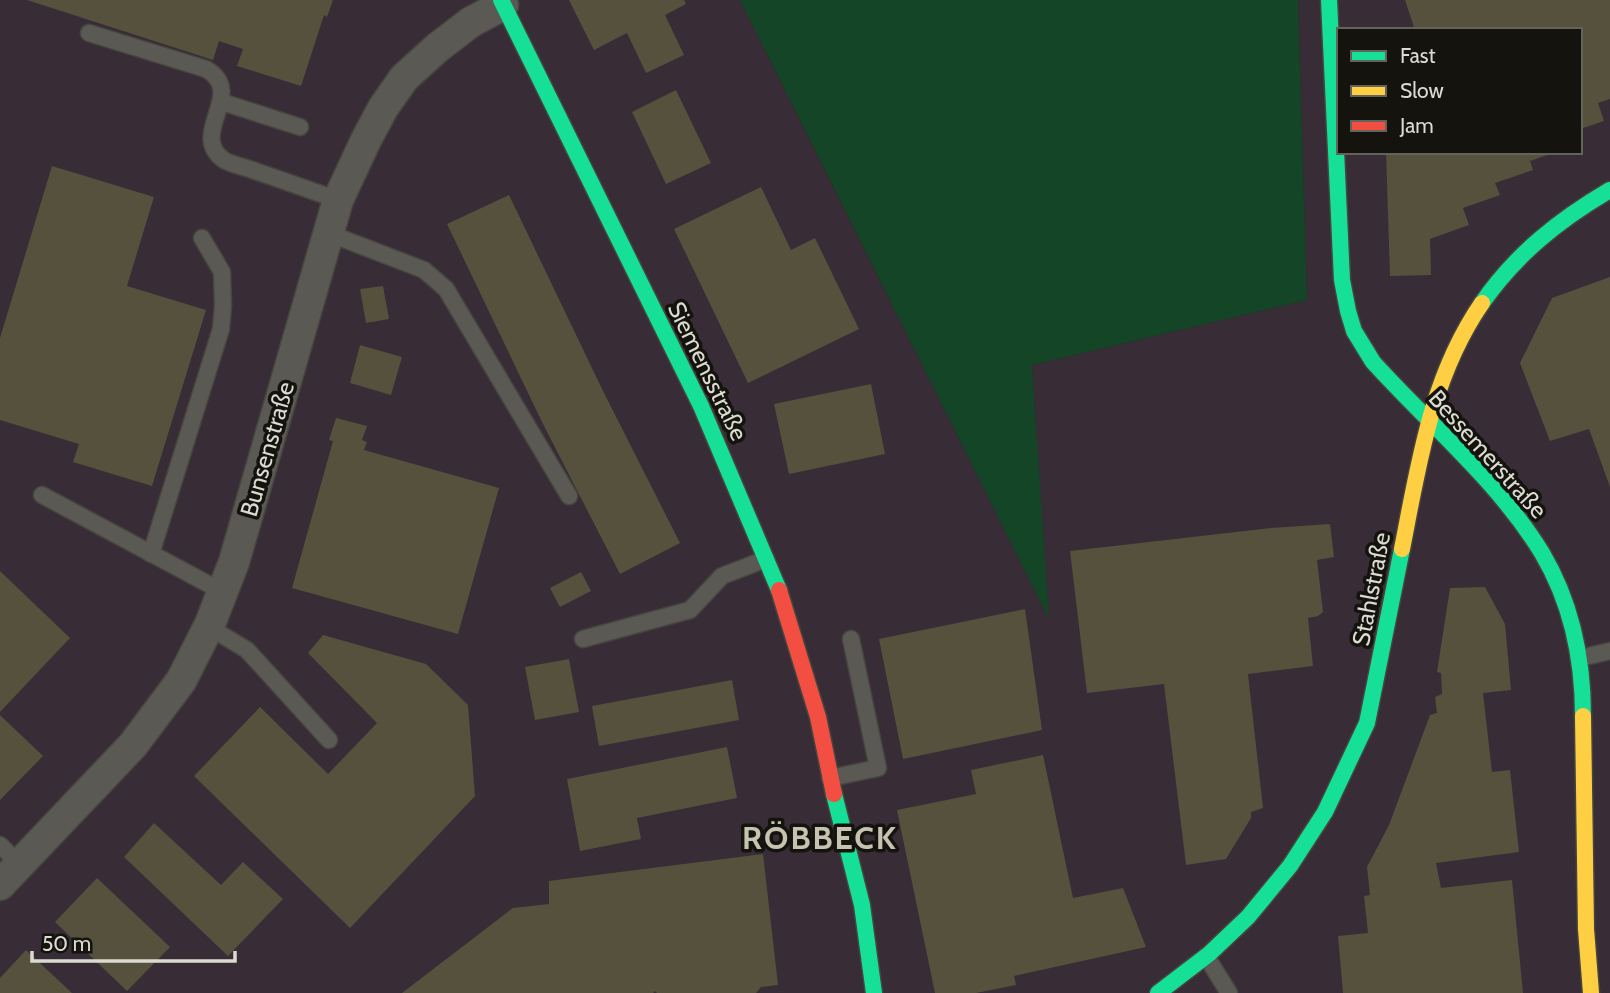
<svg xmlns="http://www.w3.org/2000/svg" width="1610" height="993" viewBox="0 0 1610 993" font-family="Cabin,sans-serif">
<style>
.industrial{fill:#382c37;fill-rule:evenodd}
.green{fill:#144526}
.building{fill:#55513c}
.lines{fill:none;stroke-linecap:round;stroke-linejoin:round}
.lane-casing{stroke:#46453e;stroke-width:19}
.street-casing{stroke:#46453e;stroke-width:33}
.fast-casing{stroke:#46453e;stroke-width:19}
.slow-casing{stroke:#46453e;stroke-width:19}
.jam-casing{stroke:#46453e;stroke-width:19}
.lane{stroke:#5b5954;stroke-width:16}
.street{stroke:#5b5954;stroke-width:30}
.fast{stroke:#16e098;stroke-width:16}
.slow{stroke:#ffcf43;stroke-width:16}
.jam{stroke:#f24e42;stroke-width:16}
.labels{text-anchor:middle;dominant-baseline:central;stroke-width:7;stroke-linejoin:round;paint-order:stroke}
.street-label{font-size:24px;fill:#dcdbd1;stroke:#14130d}
.district-label{font-size:32px;font-weight:bold;letter-spacing:2px;fill:#c6c3b0;stroke:#14130d}
</style>
<rect width="100%" height="100%" fill="#2a2821"/>
<path class="industrial" d="M0,0H740L1048,617L1032,365L1307,300L1298,0H1610V993H0ZM1339,30H1580V152H1339Z"/>
<polygon class="green" points="740,0 1298,0 1307,300 1032,365 1049,619"/>
<g class="building">
<polygon points="27,0 333,0 327,17 324,15 301,86 237,66 243,49 219,41 213,60"/>
<polygon points="569,0 684,0 686,4 665,15 684,55 646,73 627,33 594,50"/>
<polygon points="1405,0 1610,0 1610,99 1598,103 1604,121 1580,129 1580,30 1415,30"/>
<polygon points="676,90 711,163 666,184 632,112"/>
<polygon points="1386,152 1553,152 1553,153 1530,161 1533,170 1495,183 1500,195 1463,208 1469,225 1430,239 1431,275 1390,276"/>
<polygon points="52,166 154,197 127,286 206,310 152,486 73,462 79,444 0,420 0,338"/>
<polygon points="761,187 791,250 815,238 859,329 748,383 674,229"/>
<polygon points="509,195 603,391 680,543 620,574 542,422 447,224"/>
<polygon points="1610,277 1610,487 1589,429 1550,441 1520,363 1552,298"/>
<polygon points="383,286 389,319 366,323 360,289"/>
<polygon points="360,345 402,357 391,395 350,383"/>
<polygon points="871,384 885,454 789,474 774,404"/>
<polygon points="336,418 367,426 362,440 367,442 364,450 499,488 458,634 292,588 333,441 329,440"/>
<polygon points="1330,524 1334,557 1317,560 1323,612 1318,616 1308,618 1313,666 1248,674 1263,808 1251,812 1251,818 1226,859 1186,865 1164,684 1087,693 1070,551 1271,528"/>
<polygon points="0,571 70,638 0,712"/>
<polygon points="581,572 591,591 560,607 550,588"/>
<polygon points="1485,587 1505,624 1511,690 1483,693 1492,772 1510,770 1519,852 1436,863 1441,888 1512,880 1523,993 1343,993 1338,936 1368,933 1364,896 1370,895 1367,867 1389,825 1430,715 1437,713 1435,697 1442,694 1441,673 1437,672 1450,588"/>
<polygon points="1025,609 1042,730 903,759 879,639"/>
<polygon points="323,635 426,664 468,705 475,796 350,928 194,776 260,707 328,774 377,723 308,653"/>
<polygon points="569,659 579,712 535,720 525,667"/>
<polygon points="732,680 739,720 599,746 592,706"/>
<polygon points="0,715 43,756 0,800"/>
<polygon points="727,747 737,798 637,818 641,839 580,851 567,779"/>
<polygon points="1043,755 1073,898 1123,888 1146,947 1014,976 1016,985 976,993 935,993 897,810 976,794 971,770"/>
<polygon points="154,823 221,885 243,862 283,899 228,956 124,857"/>
<polygon points="763,854 778,985 761,987 756,993 657,993 655,991 653,993 402,993 513,908 549,904 549,881"/>
<polygon points="97,878 170,947 127,991 55,922"/>
<polygon points="26,950 72,993 0,993 0,978"/>
</g>
<g class="lines">
<defs>
<g id="lane">
<path d="M89,33L206,69C248,93 187,134 224,160C232,165 246,167 255,171C282,180 310,190 338,200"/>
<polyline points="222,102 300,127"/>
<polyline points="328,233 424,270 446,289 569,496"/>
<polyline points="42,495 223,592"/>
<polyline points="151,554 221,329 223,306 222,272 202,238"/>
<polyline points="209,627 247,650 329,740"/>
<polyline points="583,639 690,610 722,576 766,559"/>
<polyline points="1580,658 1610,651"/>
<polyline points="830,778 878,768 851,639"/>
<polyline points="0,845 20,865"/>
<polyline points="1206,956 1229,993"/>
</g>
<polyline id="street" points="0,885 133,745 181,681 210,624 234,562 338,200 366,140 383,108 404,78 437,48 471,22 503,5"/>
<g id="fast">
<polyline points="501,0 701,406 779,590"/>
<path d="M1329,0L1342,280L1348,311L1354,331L1373,362C1429,424 1498,481 1542,553C1571,602 1583,660 1583,716"/>
<path d="M1482,303C1516,254 1559,220 1610,190"/>
<polyline points="834,794 862,905 874,993"/>
<polyline points="1158,993 1209,954 1248,917 1290,866 1325,812 1367,723 1402,549"/>
</g>
<g id="slow">
<path d="M1402,549C1419,463 1431,377 1482,303"/>
<polyline points="1583,716 1586,929 1591,993"/>
</g>
<polyline id="jam" points="779,590 818,717 834,794"/>
</defs>
<use href="#lane" class="lane-casing"/>
<use href="#street" class="street-casing"/>
<use href="#fast" class="fast-casing"/>
<use href="#slow" class="slow-casing"/>
<use href="#jam" class="jam-casing"/>
<use href="#lane" class="lane"/>
<use href="#street" class="street"/>
<use href="#fast" class="fast"/>
<use href="#slow" class="slow"/>
<use href="#jam" class="jam"/>
</g>
<g class="labels">
<g class="street-label">
<text transform="translate(708 371) rotate(64)">Siemensstraße</text>
<text transform="translate(267 449) rotate(-74)">Bunsenstraße</text>
<text transform="translate(1488 454) rotate(48)">Bessemerstraße</text>
<text transform="translate(1371 589) rotate(-79)">Stahlstraße</text>
</g>
<g class="district-label">
<text x="820" y="837">RÖBBECK</text>
</g>
</g>
<rect x="1337" y="28" width="245" height="126" fill="#14130d" stroke="#64635b" stroke-width="2"/>
<rect x="1351" y="51" width="35" height="10" fill="#16e098" stroke="#64635b" stroke-width="2"/>
<text x="1400" y="63" font-size="21" fill="#dcdbd1">Fast</text>
<rect x="1351" y="86" width="35" height="10" fill="#ffcf43" stroke="#64635b" stroke-width="2"/>
<text x="1400" y="98" font-size="21" fill="#dcdbd1">Slow</text>
<rect x="1351" y="121" width="35" height="10" fill="#f24e42" stroke="#64635b" stroke-width="2"/>
<text x="1400" y="133" font-size="21" fill="#dcdbd1">Jam</text>
<path d="M32 951v10h203v-10" fill="none" stroke="#dcdbd1" stroke-width="3.5"/>
<text x="42" y="951" font-size="21" fill="#dcdbd1" stroke="#14130d" stroke-width="5" paint-order="stroke">50 m</text>
</svg>
